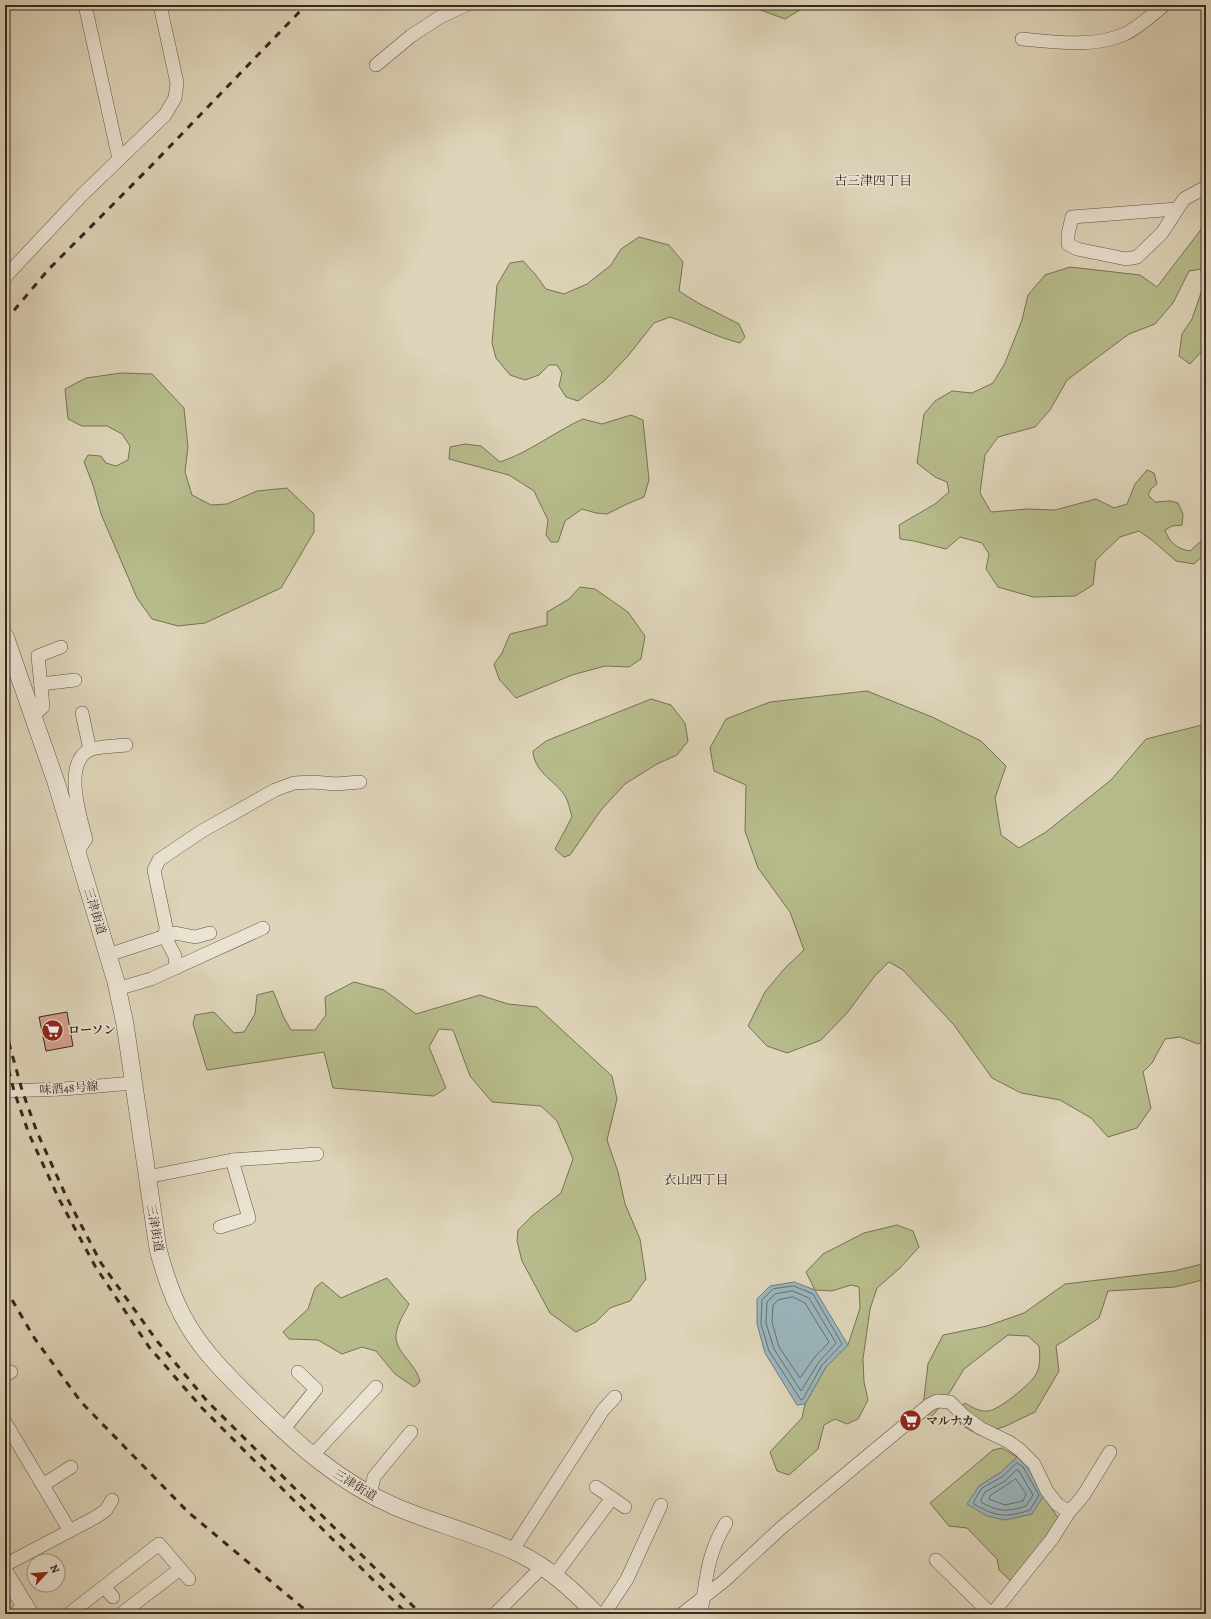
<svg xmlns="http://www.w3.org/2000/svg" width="1211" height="1619" viewBox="0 0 1211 1619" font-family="Alegreya,'Noto Serif JP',serif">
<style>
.green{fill:#b7bb8b;stroke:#777256}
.water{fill:#9ab5bc;stroke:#727d7e}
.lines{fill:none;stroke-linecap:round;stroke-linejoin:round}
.shore{stroke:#686e6e;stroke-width:1}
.building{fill:#d4a090;stroke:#372820}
.minor-casing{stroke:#615346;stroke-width:14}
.tertiary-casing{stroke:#615346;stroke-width:18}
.minor{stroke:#eae3d2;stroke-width:13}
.tertiary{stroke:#eae3d2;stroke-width:17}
.rail{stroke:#372820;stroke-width:3;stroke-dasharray:7 7;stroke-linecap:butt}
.labels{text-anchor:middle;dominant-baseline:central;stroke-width:3;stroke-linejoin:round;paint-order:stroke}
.street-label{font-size:12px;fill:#372820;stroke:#eae3d2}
.poi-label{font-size:12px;font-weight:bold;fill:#372820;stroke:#eae3d2;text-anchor:start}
.neighbourhood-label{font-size:13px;fill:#372820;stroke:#eae3d2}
</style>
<rect width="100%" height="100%" fill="#ded4b9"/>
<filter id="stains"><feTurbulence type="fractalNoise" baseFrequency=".005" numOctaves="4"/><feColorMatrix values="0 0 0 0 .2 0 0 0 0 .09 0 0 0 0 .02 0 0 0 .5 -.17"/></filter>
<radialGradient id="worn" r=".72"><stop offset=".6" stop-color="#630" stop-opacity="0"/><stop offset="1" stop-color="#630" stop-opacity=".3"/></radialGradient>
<g class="green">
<polygon points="747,5 808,5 785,19"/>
<path d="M1206,223V345L1203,350L1190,364L1179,356L1182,334L1192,319L1203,287L1201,269L1189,271L1173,303L1155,324L1129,334L1067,380L1050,410L1035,427L998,437L985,455L980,493L991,512L1028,509L1055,510L1096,499L1114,508L1127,504L1135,484L1147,470L1154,473L1157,484L1151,489L1148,495L1155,502L1170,501L1178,503L1183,514L1182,525L1172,526L1165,530C1169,542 1177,549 1190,551L1203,539L1202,527L1206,511V553L1194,564L1176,561L1152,540L1139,531L1120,537L1096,560L1093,585L1075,596L1033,597L998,587L986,569L989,554L982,543L960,537L946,549L914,541L900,539L899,525L935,504L949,492L947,482L935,477L917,463L924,414L935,401L952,391L972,393L993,383L1005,363L1022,320L1028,295L1045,275L1070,267L1140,275L1157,287Z"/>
<path d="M639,237L669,245L683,262L679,291L698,303L739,324L745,337L740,343C716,337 694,325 670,317L654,323L628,356L604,381L578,401L566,397L559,386L562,373L557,365H549L539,375L525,380L510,375L496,358L492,343L497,285L510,263L523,261L535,274L546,289L564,294L587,284L611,265L621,249Z"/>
<polygon points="121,373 152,374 184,408 188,447 185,472 192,495 211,505 227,504 257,491 287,488 314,514 314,532 281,588 205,623 178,626 152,619 137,598 101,514 93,485 84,462 88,455 101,456 106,463 116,466 128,460 130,446 122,434 107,426 82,426 68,419 65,389 86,378"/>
<path d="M631,415L643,420L649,480L644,497L627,504L607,514L596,513L582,509L565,521L558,542H551L546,535L548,520L534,491L509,475L449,459L450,447L465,444L481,446L500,462C530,452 554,432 583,419L602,424Z"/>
<polygon points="580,587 595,589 628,612 645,636 641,659 629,667 605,666 572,675 516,698 499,679 494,664 502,653 510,634 547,625 547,612 569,599"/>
<polygon points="867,691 932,717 981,741 1006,766 995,798 1001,835 1019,848 1046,832 1111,780 1146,739 1206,724 1206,1041 1198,1044 1180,1037 1165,1039 1152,1063 1143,1072 1151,1108 1137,1128 1108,1137 1091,1118 1060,1100 1021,1093 992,1078 954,1025 903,970 889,962 874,977 847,1013 821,1040 787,1053 767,1046 748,1026 765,992 784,969 804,950 790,912 758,868 745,831 746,785 714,771 710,748 726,719 770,702"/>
<path d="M651,699L671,705L685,723L688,741L677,755L657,764L625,784L601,810L570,855L564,857L555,849L572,817C570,810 568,799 563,793C552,779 534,771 533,751L546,741Z"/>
<polygon points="354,982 384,990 416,1014 480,995 508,1004 537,1007 612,1076 617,1099 607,1140 618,1172 625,1204 640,1239 646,1279 630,1301 610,1308 596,1322 576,1332 550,1313 522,1261 517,1241 518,1230 532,1216 561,1193 573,1159 557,1121 541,1106 492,1102 470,1076 453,1030 439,1029 429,1047 446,1088 434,1096 333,1088 324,1052 207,1070 193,1024 195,1015 214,1012 234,1033 244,1032 255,1014 257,995 273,991 284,1018 291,1030 315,1030 326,1015 325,997"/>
<polygon points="897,1225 913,1231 919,1247 900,1268 877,1288 870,1309 863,1359 864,1382 868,1400 858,1419 847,1424 835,1419 824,1425 818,1449 789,1475 777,1471 770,1452 802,1418 805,1404 826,1367 848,1345 860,1308 859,1287 851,1285 832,1291 815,1290 806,1272 823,1254 864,1233"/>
<path d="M1206,1263V1279L1175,1287L1108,1291L1099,1318L1056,1346L1059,1371L1035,1412L1006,1426L979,1435L961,1425L956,1411L965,1403C972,1407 979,1412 988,1411C999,1410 1029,1385 1035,1376C1041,1367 1040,1356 1039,1346L1028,1336L1008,1335L964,1369L942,1405L928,1420L922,1415L928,1364L943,1335L987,1326L1024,1313L1065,1284L1174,1271Z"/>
<path d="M387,1278L409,1304C405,1312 399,1321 397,1330C390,1350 418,1364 420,1382L414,1387L395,1374L376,1351L362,1347L342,1354L318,1340L289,1339L283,1332L308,1309L315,1288L322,1282L341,1298Z"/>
<polygon points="1002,1448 1017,1457 1000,1473 979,1486 1044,1495 1062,1525 1015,1585 999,1570 997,1559 967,1528 949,1526 930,1503 993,1450"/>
</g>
<g class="water">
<polygon points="794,1282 815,1290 848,1345 826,1367 805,1404 797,1405 765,1353 757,1324 757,1299 770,1286"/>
<polygon points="1017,1457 1026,1465 1044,1495 1032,1514 1005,1520 987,1516 967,1504 979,1486 1000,1473"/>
</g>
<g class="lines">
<g class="shore">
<polygon points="794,1286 813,1294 842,1344 822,1365 803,1399 801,1400 769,1351 761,1324 762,1300 773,1289"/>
<polygon points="793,1291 809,1298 836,1343 819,1362 801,1391 774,1349 766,1323 767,1302 775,1294"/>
<polygon points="793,1297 805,1303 829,1342 814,1358 800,1378 779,1347 772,1322 773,1305 778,1300"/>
<path d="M1017,1463L1023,1467L1039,1495L1030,1510C1006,1518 996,1517 974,1504V1501L982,1488L1002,1477Z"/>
<path d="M1017,1470L1019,1471L1033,1495L1026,1506C1008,1512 998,1512 981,1502V1500L985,1492L1005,1481Z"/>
<polygon points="1016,1479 1026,1494 1023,1501 1005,1505 989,1499 990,1496"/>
</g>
</g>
<polygon class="building" points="67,1012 73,1046 46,1051 39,1017"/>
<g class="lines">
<defs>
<g id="minor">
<polyline points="85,5 119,159"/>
<path d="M1022,39C1053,42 1095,48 1125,34C1139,27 1152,15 1164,5"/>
<polyline points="376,65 411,36 440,17 466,5"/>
<polyline points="1177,209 1072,217 1068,234 1068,244 1077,249 1126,259 1137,257 1162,233 1184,199 1206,187"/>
<polyline points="5,277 82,195 165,115 175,98 177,83 160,5"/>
<polyline points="41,684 75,680"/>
<polyline points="82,713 90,750"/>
<polyline points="33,716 43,707 38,656 61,647"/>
<path d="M77,852L86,839C80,817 63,764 89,750C95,747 118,746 126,745"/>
<polyline points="108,955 175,933 195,937 210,933"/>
<polyline points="176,968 175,956 165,937 166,927 154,870 159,860 202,831 275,790 294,783 313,782 336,784 360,782"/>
<polyline points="117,989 151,979 263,928"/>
<polyline points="5,1091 63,1089 133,1083"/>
<polyline points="147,1177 232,1160 317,1154"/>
<polyline points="220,1227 249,1218 232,1160"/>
<polyline points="5,1375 11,1372"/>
<polyline points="5,1422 70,1531"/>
<polyline points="283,1430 316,1389 298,1372"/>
<polyline points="312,1456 376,1387"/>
<polyline points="43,1485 71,1467"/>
<polyline points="596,1487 625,1507"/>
<polyline points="370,1495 374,1477 411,1432"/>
<polyline points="512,1551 603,1410 615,1397"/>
<polyline points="936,1560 991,1614"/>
<polyline points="5,1565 96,1517 106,1510 112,1500"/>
<polyline points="554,1576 612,1498"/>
<polyline points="104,1587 113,1597"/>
<polyline points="15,1614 24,1604"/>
<polyline points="69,1614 159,1544 189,1579"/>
<polyline points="121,1614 180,1569"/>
<polyline points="495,1614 542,1567"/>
<polyline points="604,1614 627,1579 661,1505"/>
<polyline points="682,1614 724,1581 781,1528 929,1405 937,1401 950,1402 964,1416 980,1428 1009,1442 1020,1450 1034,1464 1047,1491 1057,1504 1069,1512"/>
<path d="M701,1614C706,1580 707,1554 726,1523"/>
<polyline points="992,1614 1052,1539 1069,1512 1083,1496 1110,1452"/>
</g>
<g id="tertiary">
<path d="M5,636L56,782L116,982L125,1024L158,1249C165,1276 174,1303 189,1327C206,1355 229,1377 252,1400C297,1444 338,1482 396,1507C436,1524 478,1534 518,1553C548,1567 573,1590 596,1614"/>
<polyline points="5,1573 30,1614"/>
</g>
</defs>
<use href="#minor" class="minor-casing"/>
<use href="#tertiary" class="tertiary-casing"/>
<use href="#minor" class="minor"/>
<use href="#tertiary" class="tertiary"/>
<g class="rail">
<polyline points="5,321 48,270 151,166 306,5"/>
<polyline points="5,1029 22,1090 37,1132 66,1196 101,1263 157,1341 207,1401 421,1614"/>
<polyline points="5,1056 14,1091 29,1134 59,1199 95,1266 149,1347 202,1408 407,1614"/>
<polyline points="5,1288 35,1339 81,1402 188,1512 310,1614"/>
</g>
</g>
<defs>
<symbol id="supermarket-disc" viewBox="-11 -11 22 22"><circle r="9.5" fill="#8f2418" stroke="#eae3d2"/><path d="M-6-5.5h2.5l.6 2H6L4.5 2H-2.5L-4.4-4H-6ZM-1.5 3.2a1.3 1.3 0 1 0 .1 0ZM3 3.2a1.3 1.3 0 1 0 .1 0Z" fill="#fff"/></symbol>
</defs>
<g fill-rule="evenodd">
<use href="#supermarket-disc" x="40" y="1018" width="25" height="25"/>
<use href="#supermarket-disc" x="898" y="1408" width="25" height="25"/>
</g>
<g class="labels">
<g class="street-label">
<text transform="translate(95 911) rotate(73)">三津街道</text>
<text transform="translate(69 1088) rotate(-4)">味酒48号線</text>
<text transform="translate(155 1228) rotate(80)">三津街道</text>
<text transform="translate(355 1485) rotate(31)">三津街道</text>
</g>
<g class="poi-label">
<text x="68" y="1030">ローソン</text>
<text x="926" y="1421">マルナカ</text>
</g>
<g class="neighbourhood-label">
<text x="873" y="180">古三津四丁目</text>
<text x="696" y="1179">衣山四丁目</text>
</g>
</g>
<rect width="1211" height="1619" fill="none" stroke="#ded4b9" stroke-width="20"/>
<rect x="6" y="6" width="1199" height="1607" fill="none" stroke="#372820" stroke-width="2"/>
<rect x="10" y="10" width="1191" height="1599" fill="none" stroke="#372820"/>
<g transform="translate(46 1573) rotate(64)"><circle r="19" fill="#eae3d2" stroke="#a2988b"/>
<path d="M0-3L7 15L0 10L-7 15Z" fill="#8f2418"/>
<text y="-6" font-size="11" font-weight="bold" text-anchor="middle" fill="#372820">N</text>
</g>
<rect width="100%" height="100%" filter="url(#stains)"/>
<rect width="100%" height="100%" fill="url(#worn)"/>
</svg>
